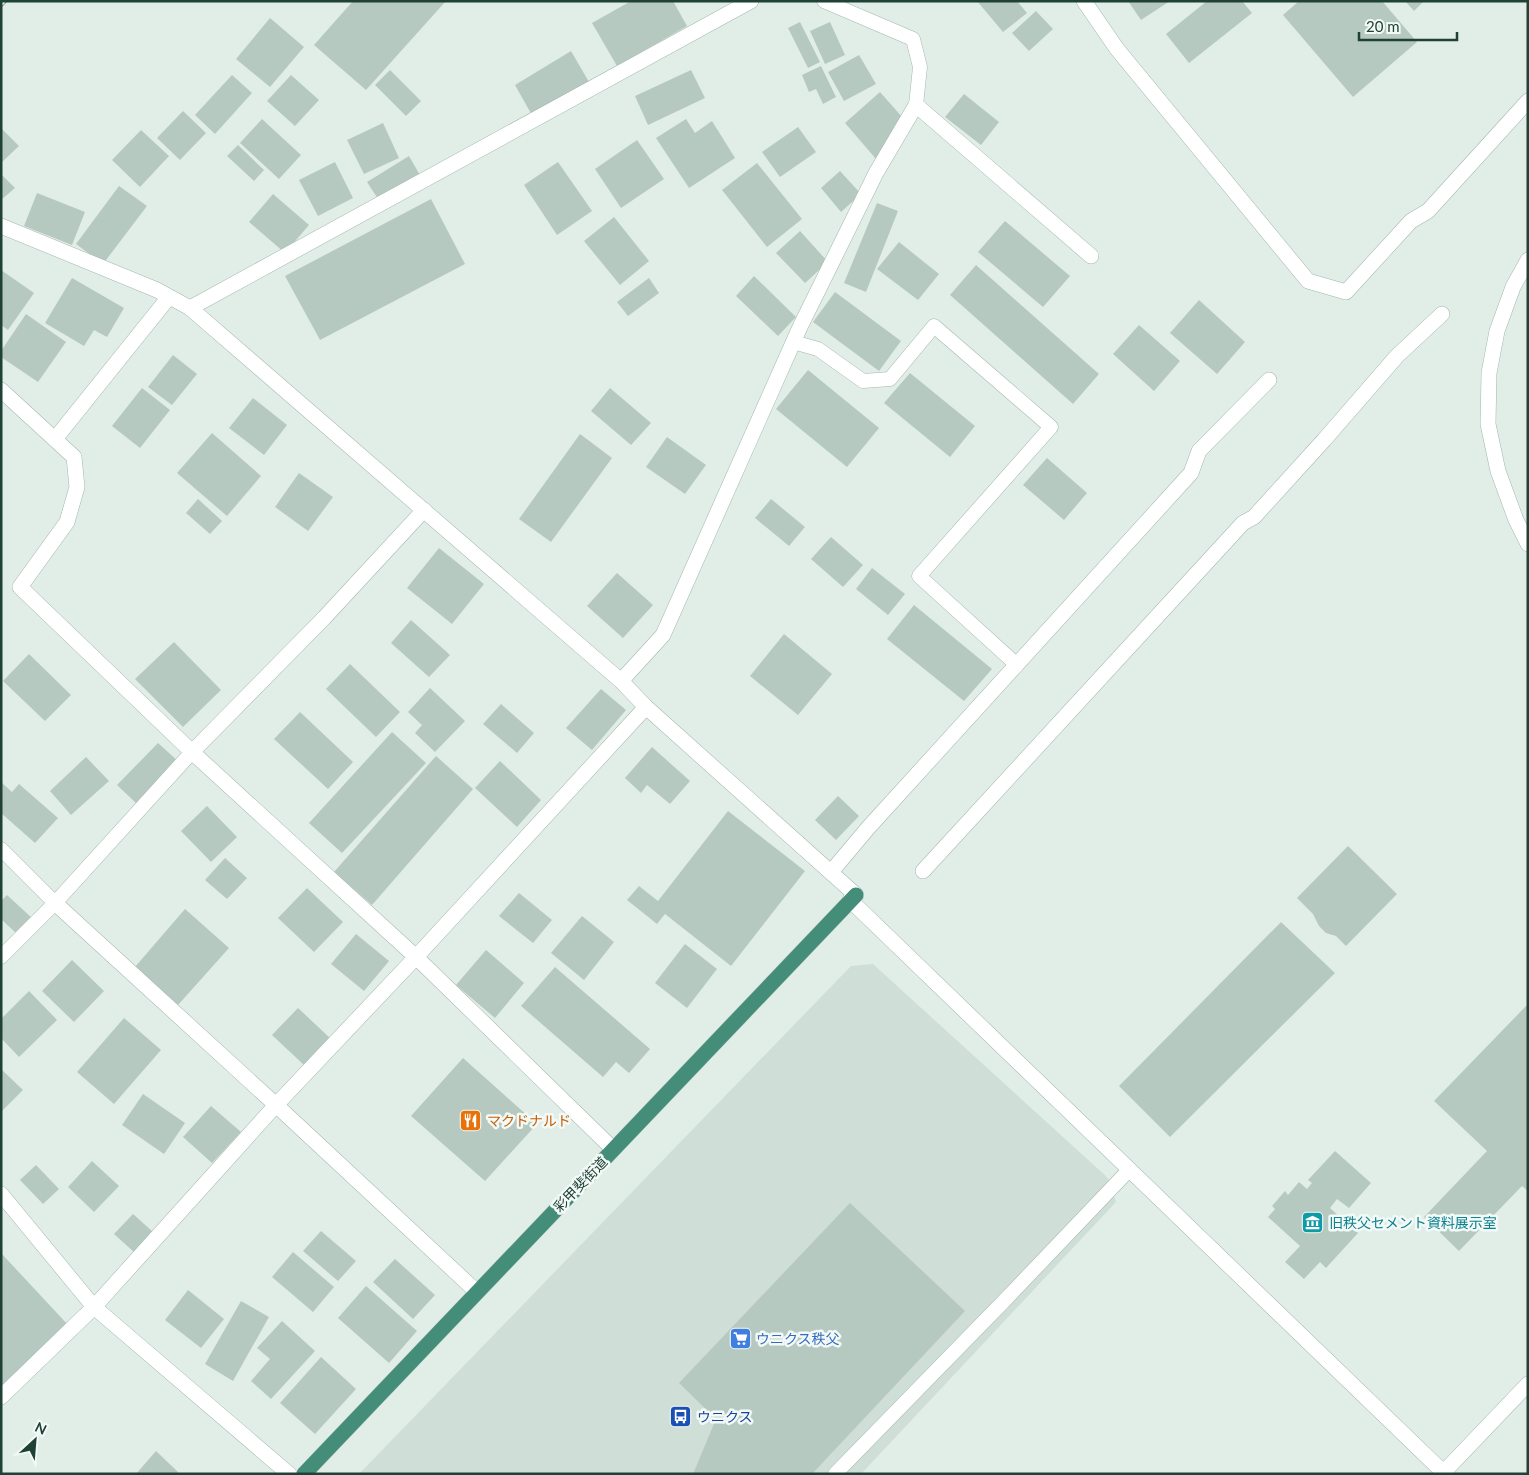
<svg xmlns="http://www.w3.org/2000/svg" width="1529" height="1475" viewBox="0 0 1529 1475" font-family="Lato,'Noto Sans JP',sans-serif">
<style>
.built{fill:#cfded6}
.building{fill:#b6c9c0}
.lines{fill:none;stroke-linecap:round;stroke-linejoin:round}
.service-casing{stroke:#a3b7af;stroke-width:15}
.minor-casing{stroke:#a3b7af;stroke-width:16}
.tertiary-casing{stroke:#a3b7af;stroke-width:16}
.trunk-casing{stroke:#c0cac7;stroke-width:16}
.service{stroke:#fff;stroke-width:14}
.minor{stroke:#fff;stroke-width:15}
.tertiary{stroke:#fff;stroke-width:15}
.trunk{stroke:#448d79;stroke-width:15}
.rail-casing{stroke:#597c72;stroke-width:5.5}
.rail{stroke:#f2f9f6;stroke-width:4;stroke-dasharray:11;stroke-linecap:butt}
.labels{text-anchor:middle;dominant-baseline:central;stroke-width:5;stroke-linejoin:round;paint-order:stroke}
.food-label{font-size:14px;fill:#c56008;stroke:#f2f9f6;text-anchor:start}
.street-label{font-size:14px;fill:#1f4136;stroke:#f2f9f6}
.culture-label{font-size:14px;fill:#0d838f;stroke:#f2f9f6;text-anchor:start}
.shop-label{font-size:14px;fill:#366cbe;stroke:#f2f9f6;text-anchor:start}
.transit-label{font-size:14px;fill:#164399;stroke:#f2f9f6;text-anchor:start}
</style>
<rect width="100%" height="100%" fill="#e1eee8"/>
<polygon class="built" points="873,964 1108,1178 1116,1202 861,1474 359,1474 851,966"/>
<g class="building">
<polygon points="353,1 446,1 366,90 314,45"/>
<polygon points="631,1 673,1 687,26 617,66 592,23"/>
<polygon points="977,1 1017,1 1027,13 1003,32"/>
<polygon points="1128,1 1170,1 1141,20"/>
<polygon points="1207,1 1242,1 1252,13 1189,63 1166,34"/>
<polygon points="1299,1 1382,1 1417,42 1353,97 1283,15"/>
<polygon points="1405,1 1424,1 1414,11"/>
<polygon points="1036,11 1053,29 1029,51 1012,33"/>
<polygon points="270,18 304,47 270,87 236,59"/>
<polygon points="800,22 820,62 808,68 788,28"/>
<polygon points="830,22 845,55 825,64 810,31"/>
<polygon points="571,51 589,82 533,117 515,85"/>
<polygon points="859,55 876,84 844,101 828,72"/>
<polygon points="821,66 836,97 823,104 816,89 809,92 802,75"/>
<polygon points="390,70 421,101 406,116 375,85"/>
<polygon points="691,70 705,98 648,125 635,96"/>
<polygon points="232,75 252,93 215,134 195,115"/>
<polygon points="291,75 319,100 295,126 267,101"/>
<polygon points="880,92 903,118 876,159 845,123"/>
<polygon points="964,94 999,122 981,145 945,117"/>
<polygon points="183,111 206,133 180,160 157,138"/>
<polygon points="262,119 301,155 279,179 240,143"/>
<polygon points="686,119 695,133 712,121 735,158 689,188 656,138"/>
<polygon points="383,123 399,158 364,174 347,140"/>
<polygon points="798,127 816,152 780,177 762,152"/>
<polygon points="1,128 19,146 1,163"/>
<polygon points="141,130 169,156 140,187 112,160"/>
<polygon points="637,140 664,179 621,208 595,169"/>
<polygon points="238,145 264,170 254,181 227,156"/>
<polygon points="409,156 421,177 380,202 367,182"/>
<polygon points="335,162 353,198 318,216 299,180"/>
<polygon points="558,162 592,211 557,235 524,185"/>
<polygon points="757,163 802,219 767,247 722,190"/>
<polygon points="840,171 861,194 841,212 821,188"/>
<polygon points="1,174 15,188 1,200"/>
<polygon points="119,186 147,206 103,264 76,244"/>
<polygon points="37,193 85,212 72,245 24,226"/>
<polygon points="273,194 309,225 285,253 249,222"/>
<polygon points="431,199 465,264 320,340 285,276"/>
<polygon points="877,203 898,211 866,292 844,283"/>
<polygon points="614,217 649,261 620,285 584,241"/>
<polygon points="1005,221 1070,276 1043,307 978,252"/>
<polygon points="800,231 828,262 805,283 776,253"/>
<polygon points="899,242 939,274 918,300 877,269"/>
<polygon points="976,265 1099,374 1073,404 950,295"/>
<polygon points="1,270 34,293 8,330 1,325"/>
<polygon points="754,276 796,317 778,336 736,296"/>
<polygon points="72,278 124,308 107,337 94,330 84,346 45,323"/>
<polygon points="649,278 659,293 628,316 617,302"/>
<polygon points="835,292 901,341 879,371 813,322"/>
<polygon points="1199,300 1245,342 1217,374 1170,333"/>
<polygon points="26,314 66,342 38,382 1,357 1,351"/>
<polygon points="1139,325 1180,361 1154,391 1113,354"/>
<polygon points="173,355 197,374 172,405 148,387"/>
<polygon points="808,370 879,428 847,467 776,409"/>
<polygon points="910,373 975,426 950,457 884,403"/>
<polygon points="142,388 170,410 140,448 112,426"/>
<polygon points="610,388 651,423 631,445 591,411"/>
<polygon points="253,398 287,425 264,455 229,428"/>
<polygon points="212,433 261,476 227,516 177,473"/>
<polygon points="580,434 612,458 551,542 519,519"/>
<polygon points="667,437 706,465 685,494 646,467"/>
<polygon points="1047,458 1087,493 1064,520 1023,485"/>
<polygon points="299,473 333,497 308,531 275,507"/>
<polygon points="198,499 222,521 210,534 186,513"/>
<polygon points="771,499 805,527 789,546 755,518"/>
<polygon points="831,537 863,565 843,587 811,559"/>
<polygon points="439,548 484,584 452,624 407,588"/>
<polygon points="872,568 905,594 888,615 856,589"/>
<polygon points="617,573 653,605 623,638 587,606"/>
<polygon points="914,605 992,669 964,701 887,639"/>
<polygon points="411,620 450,655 429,677 391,643"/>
<polygon points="784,634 832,674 798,715 750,676"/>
<polygon points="174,642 221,690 183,727 135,679"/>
<polygon points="29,654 71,695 45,721 3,681"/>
<polygon points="350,664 400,712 376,737 326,689"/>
<polygon points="430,688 465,721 435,752 415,733 422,725 408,712"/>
<polygon points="601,689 626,710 592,750 566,728"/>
<polygon points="501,704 534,733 517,753 483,724"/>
<polygon points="300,712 353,762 328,789 274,739"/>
<polygon points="392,732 426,763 342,853 309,823"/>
<polygon points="158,743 179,762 137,804 117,785"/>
<polygon points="652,747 690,781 670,804 647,785 641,793 625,778"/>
<polygon points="436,756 473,789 372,905 334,872"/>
<polygon points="86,757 109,781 71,815 50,791"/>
<polygon points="500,761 541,800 517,827 475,788"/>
<polygon points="1,782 12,792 19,784 58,818 35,843 1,813"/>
<polygon points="838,796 859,816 836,840 815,820"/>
<polygon points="207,806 237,837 211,862 181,831"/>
<polygon points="728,811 805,871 731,966 665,914 657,924 627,900 639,886 658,901"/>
<polygon points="1348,846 1397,894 1346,946 1336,936 1326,933 1319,926 1313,914 1297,898"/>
<polygon points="225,858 247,878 227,899 205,880"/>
<polygon points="307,888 343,922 314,952 278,918"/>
<polygon points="519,893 552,920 533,943 499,916"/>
<polygon points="7,895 32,918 17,934 1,919 1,901"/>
<polygon points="185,909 229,948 178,1005 135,967"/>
<polygon points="582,916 614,942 584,980 551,953"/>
<polygon points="1281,922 1335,973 1170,1137 1119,1086"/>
<polygon points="356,934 389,961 364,991 331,964"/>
<polygon points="685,944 717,969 687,1008 655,983"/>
<polygon points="486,950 524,983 495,1018 456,985"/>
<polygon points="72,960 104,991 74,1022 42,991"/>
<polygon points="555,967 650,1049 629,1073 616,1062 603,1077 521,1006"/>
<polygon points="29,991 57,1020 19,1057 1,1038 1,1019"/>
<polygon points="1528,1004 1528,1191 1522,1186 1459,1251 1424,1217 1487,1151 1434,1101"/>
<polygon points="298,1008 331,1039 305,1066 272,1035"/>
<polygon points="124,1018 161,1050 114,1104 77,1072"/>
<polygon points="463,1058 537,1124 485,1181 411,1116"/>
<polygon points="1,1069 23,1090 1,1112"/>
<polygon points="143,1094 185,1123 164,1154 122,1125"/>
<polygon points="211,1106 241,1132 212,1163 183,1137"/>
<polygon points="1335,1151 1371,1183 1349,1208 1337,1199 1330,1208 1358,1233 1326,1268 1320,1262 1304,1279 1285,1262 1300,1246 1268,1217 1275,1209 1272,1206 1285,1191 1288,1195 1299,1182 1307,1189 1312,1183 1308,1180"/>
<polygon points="92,1161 119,1186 94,1212 68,1187"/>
<polygon points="36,1165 59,1189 43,1204 20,1180"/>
<polygon points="850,1203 965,1311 812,1474 693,1474 716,1419 679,1383"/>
<polygon points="133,1214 153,1232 134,1252 114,1234"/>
<polygon points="321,1231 356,1261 338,1281 303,1251"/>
<polygon points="293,1252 334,1287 313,1312 272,1277"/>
<polygon points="1,1253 70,1327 1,1390"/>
<polygon points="395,1259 435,1295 413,1319 373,1282"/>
<polygon points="366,1286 417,1331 389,1363 338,1318"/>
<polygon points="188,1290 224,1319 201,1348 165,1320"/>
<polygon points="241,1301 269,1317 233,1381 205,1364"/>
<polygon points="282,1321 315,1351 271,1399 251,1381 270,1359 257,1348"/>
<polygon points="321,1357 356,1389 315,1434 280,1403"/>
<polygon points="156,1451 178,1472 176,1474 136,1474"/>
</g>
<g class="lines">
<defs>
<g id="service">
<polyline points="824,1 913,39 920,67 916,105"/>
<polyline points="793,342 818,349 863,381 890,379 934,326 1051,427 919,576 1017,665"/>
<polyline points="1,849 55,903"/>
<polyline points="1,957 55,903 192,752"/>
<polyline points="835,1474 1004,1301 1129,1170"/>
</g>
<g id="minor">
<polyline points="1084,1 1117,49 1308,281 1346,292 1411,221 1428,211 1528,101"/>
<polyline points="1,226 157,290 190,308 621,681 646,707 856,895"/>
<polyline points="190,308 751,1"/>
<polyline points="1,390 74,457 77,487 67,522 20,587 192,752 416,957 613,1149"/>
<polyline points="55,439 169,297"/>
<polyline points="621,681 663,635 800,327 876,173 916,105 1091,256"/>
<polyline points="192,752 324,618 424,510"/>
<polyline points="923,871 1243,523 1254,517 1324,440 1397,356 1442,314"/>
<polyline points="831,872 868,828 1191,473 1199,451 1269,380"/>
<polyline points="55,903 276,1105 477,1292"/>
<polyline points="1,1194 94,1307 289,1474"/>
<polyline points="1,1397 94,1307 276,1105 416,957 646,707"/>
</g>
<g id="tertiary">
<polyline points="1528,260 1513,287 1497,331 1489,373 1488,424 1498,471 1516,520 1528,544"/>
<polyline points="850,900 1443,1472"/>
<polyline points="1442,1474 1528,1384"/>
</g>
<polyline id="trunk" points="304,1474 856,895"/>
</defs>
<use href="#service" class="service-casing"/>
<use href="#minor" class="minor-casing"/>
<use href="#tertiary" class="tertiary-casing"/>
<use href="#trunk" class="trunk-casing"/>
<use href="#service" class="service"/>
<use href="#minor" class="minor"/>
<use href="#tertiary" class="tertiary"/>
<use href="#trunk" class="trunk"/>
<defs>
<polyline id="rail" points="1,4 4,1"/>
</defs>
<use href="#rail" class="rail-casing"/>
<use href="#rail" class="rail"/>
</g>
<defs>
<symbol id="restaurant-square" viewBox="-11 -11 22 22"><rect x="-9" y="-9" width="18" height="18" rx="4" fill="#e8710a" stroke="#f2f9f6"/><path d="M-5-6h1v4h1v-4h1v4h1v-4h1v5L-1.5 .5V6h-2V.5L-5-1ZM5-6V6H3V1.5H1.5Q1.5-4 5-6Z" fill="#fff"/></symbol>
<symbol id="museum-square" viewBox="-11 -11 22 22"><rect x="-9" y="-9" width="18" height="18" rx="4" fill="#0f9aa8" stroke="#f2f9f6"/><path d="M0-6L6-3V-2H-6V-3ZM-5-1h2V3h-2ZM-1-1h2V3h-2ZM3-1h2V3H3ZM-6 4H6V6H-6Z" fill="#fff"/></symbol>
<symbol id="supermarket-square" viewBox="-11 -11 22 22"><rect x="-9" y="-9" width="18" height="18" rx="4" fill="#3f7fe0" stroke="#f2f9f6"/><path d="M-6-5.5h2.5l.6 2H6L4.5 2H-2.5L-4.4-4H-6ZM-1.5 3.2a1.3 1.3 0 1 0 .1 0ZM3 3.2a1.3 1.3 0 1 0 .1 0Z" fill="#fff"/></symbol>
<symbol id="bus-square" viewBox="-11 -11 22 22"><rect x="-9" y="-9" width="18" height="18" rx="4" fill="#1a4fb4" stroke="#f2f9f6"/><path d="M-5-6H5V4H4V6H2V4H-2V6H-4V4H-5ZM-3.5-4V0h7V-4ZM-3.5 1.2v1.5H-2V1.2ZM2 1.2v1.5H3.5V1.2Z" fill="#fff"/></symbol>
</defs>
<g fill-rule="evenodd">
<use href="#restaurant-square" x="458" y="1108" width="25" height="25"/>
<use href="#museum-square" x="1300" y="1210" width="25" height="25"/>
<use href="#supermarket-square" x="728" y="1326" width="25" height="25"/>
<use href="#bus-square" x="668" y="1404" width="25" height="25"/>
</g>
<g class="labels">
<g class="food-label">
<text x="487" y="1120">マクドナルド</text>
</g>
<g class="street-label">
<text transform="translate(580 1184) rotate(-46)">彩甲斐街道</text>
</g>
<g class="culture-label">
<text x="1329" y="1222">旧秩父セメント資料展示室</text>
</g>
<g class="shop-label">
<text x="756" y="1338">ウニクス秩父</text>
</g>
<g class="transit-label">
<text x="697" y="1416">ウニクス</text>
</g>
</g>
<rect width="1529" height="1475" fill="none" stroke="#1f4136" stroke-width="5"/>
<g transform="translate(35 1440) rotate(26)" stroke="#f2f9f6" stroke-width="4" paint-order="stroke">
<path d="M0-4L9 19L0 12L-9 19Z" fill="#1f4136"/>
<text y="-8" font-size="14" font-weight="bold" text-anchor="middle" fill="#1f4136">N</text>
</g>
<path d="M1359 32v8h98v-8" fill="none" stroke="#1f4136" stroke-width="2.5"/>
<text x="1366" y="32" font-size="15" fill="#1f4136" stroke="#f2f9f6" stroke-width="4" paint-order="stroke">20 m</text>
</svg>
